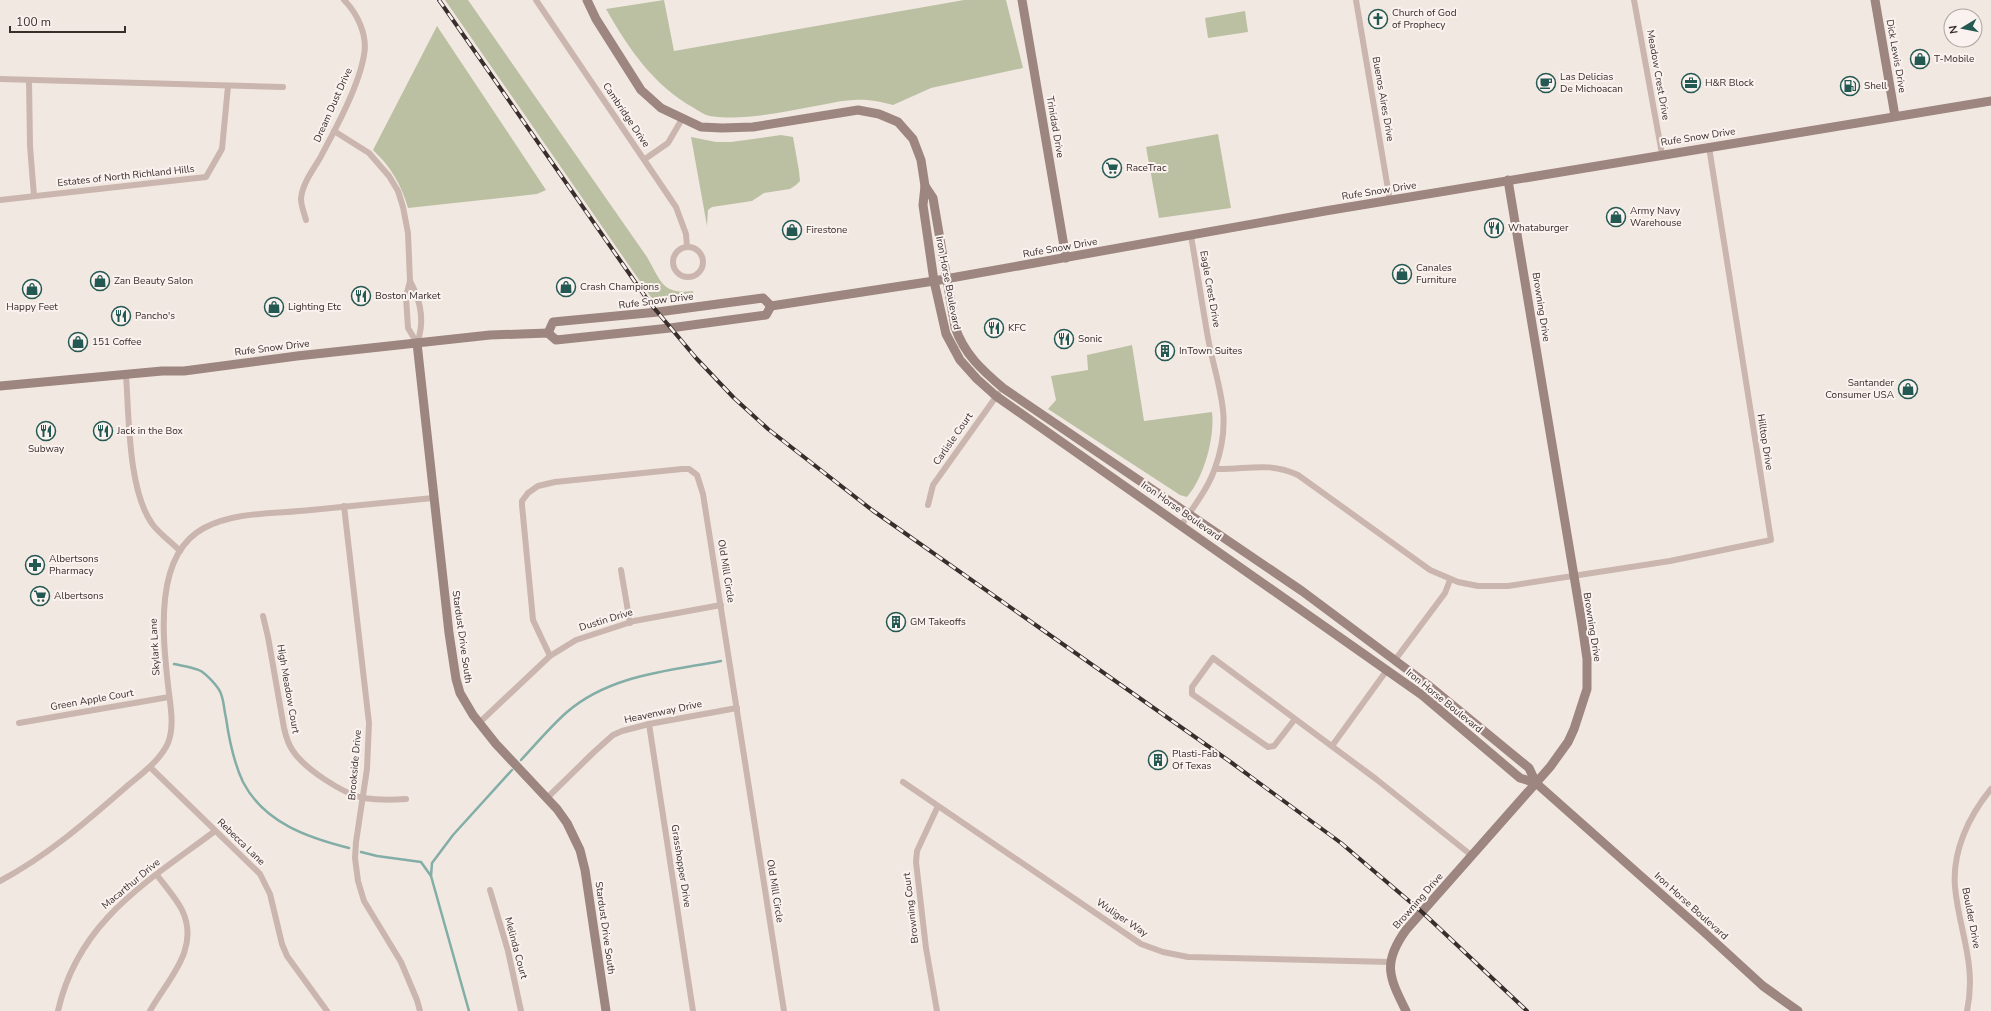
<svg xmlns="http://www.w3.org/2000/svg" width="1991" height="1011" viewBox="0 0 1991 1011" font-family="'Nunito Sans',sans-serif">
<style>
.green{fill:#bcc0a3}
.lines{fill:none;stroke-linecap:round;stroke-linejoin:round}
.stream{stroke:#83ada7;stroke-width:2.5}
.street{stroke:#cab6ae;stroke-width:6}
.secondary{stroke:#9d8580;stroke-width:9}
.rail-casing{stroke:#392e2c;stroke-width:4}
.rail{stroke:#faf2ef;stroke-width:2.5;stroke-dasharray:8;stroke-linecap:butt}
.labels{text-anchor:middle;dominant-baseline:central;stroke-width:4;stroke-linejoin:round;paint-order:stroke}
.poi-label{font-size:10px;fill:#392e2c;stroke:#faf2ef;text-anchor:start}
.street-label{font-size:10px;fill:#392e2c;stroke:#faf2ef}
</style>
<rect width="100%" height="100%" fill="#f2e8e2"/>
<g class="green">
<path d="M445,0H468L647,257C661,281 662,295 693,291L694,298L653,300Z"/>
<path d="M664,0L674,51L964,0H1006L1023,68L931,88L893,105C860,95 842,101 810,107C777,113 743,121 710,116C704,115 699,111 694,108C654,86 628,48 606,9Z"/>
<polygon points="1245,11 1248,32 1208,38 1205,18"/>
<path d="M437,26L546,190L537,194L408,208C401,184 391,167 373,150Z"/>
<polygon points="1218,134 1231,208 1159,218 1146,147"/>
<polygon points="781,135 793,137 799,171 800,181 796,185 790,189 764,193 752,201 712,207 708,210 707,226 691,137 716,142 731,142"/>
<path d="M1132,345L1144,421L1212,412C1215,438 1204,477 1187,497L1180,495L1048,409L1056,400L1051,376L1088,370L1087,355Z"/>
</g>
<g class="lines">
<g class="stream">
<path d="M174,664C183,666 193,667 201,671C207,675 219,687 221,694C224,701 224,710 226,718C229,739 234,763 243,782C264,823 309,838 349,848"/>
<path d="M521,760C536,744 551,726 567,712C610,675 668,671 721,661"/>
<polyline points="361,852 377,856 421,862 431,876"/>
<polyline points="469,1011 431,876 432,863 453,835 512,770"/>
</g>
<g class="street">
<polyline points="536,0 676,207 686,234 687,247"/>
<polyline points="1356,0 1390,201"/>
<polyline points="1634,0 1662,154"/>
<polyline points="0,79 283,87"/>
<polyline points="29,80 30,146 34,196"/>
<polyline points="334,131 369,153 389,176 398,191 403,207 408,233 410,281 406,297 408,328 417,343"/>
<polyline points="645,159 668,143 682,119"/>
<polyline points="0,200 206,177 222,149 228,86"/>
<path d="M306,220C304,213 301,205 301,199C302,184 313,170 320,158C335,130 359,86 364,55C368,35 357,13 344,0"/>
<circle cx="688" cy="262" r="15"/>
<path d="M410,281C421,301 425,322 417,343"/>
<path d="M126,375C129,416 128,492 153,525C160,534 171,542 180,551"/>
<path d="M1215,469C1246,470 1268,461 1298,475L1430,570L1458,582L1478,586H1508L1670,561L1771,540L1709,147"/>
<polyline points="928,505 933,485 998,394"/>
<polyline points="344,506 369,723 367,769 356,842 355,858 358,881 364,901 401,962 417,1000 420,1011"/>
<path d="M1181,526C1193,507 1208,489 1215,468C1234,416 1217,387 1208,338C1202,304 1197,270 1191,236"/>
<polyline points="621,570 630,623"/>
<path d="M263,616L268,637L284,728C286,737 288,744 293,751C305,769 342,793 363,798C378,800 392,800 406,799"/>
<polyline points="550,656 533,620 522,505 522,501 528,493 538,486 555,482 682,469 689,469 697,475 703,494 784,1011"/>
<polyline points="1395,660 1445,593 1450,580"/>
<polyline points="1295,719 1274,746 1268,747 1192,694 1192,687 1213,658 1376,779 1471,855"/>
<polyline points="19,723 169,697"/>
<polyline points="479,723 550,656 576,640 634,621 721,605"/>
<polyline points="649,724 693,1011"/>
<polyline points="1332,746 1387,670"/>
<polyline points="150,767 260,874 270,894 282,944 287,956 327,1011"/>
<polyline points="903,782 1141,944 1163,952 1188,957 1390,962"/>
<polyline points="547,798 594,752 613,735 622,731 649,724 737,708"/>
<path d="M0,881C47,856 86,822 126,787C140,775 160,761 168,743C175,725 170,704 168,685C163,638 153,555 204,528C236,511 276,514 311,510C352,506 393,502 433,498"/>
<polyline points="490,890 508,951 521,1011"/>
<path d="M58,1011C78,921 147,882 215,831"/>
<path d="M150,1011C167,980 201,949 182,910C176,898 165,886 157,875"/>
<polyline points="937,1011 926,948 916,862 917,851 938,806"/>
<path d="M1967,1011C1977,964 1959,931 1955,887C1952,851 1969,816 1991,789"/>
</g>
<g class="secondary">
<polyline points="587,0 596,19 641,90 661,108 701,127 722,128 753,127 858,110 879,114 898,122 913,139 921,160 925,186 923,205 934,281 946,334 960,360 977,379 996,396 1422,695 1520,778 1536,783 1704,932 1763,986 1798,1011"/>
<polyline points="1022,0 1066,258"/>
<polyline points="1875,0 1895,116"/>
<path d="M925,186L933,198L955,327C964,354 982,370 1003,388L1302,591L1428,685L1529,768L1536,783"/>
<polyline points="771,306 934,281 1325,211 1991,101"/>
<polyline points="548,333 553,322 658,312 763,298 771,306"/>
<polyline points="417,343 449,633 456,679 460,693 473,715 496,744 557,809 567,823 580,850 585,870 606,1011"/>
<polyline points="0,386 162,371 184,371 297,356 490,335 548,333 556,340 670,328 766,315 771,306"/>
<path d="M1406,1011C1389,977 1382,963 1406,930L1550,767L1568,742L1574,729L1587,689V659L1582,624L1508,180"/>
</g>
<defs>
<polyline id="rail" points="439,0 649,302 696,358 734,398 768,429 872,510 1232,763 1341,843 1422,912 1527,1011"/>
</defs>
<use href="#rail" class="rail-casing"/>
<use href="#rail" class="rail"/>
</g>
<defs>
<symbol id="church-ring" viewBox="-11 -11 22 22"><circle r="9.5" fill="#faf2ef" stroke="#245852" stroke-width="1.5"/><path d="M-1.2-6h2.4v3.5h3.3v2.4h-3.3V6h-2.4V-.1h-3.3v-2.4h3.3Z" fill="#245852"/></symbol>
<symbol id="shop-ring" viewBox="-11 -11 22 22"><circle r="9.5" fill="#faf2ef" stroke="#245852" stroke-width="1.5"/><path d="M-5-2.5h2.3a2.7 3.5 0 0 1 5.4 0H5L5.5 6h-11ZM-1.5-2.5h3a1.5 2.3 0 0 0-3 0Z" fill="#245852"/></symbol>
<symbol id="cafe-ring" viewBox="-11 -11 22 22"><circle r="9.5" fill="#faf2ef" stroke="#245852" stroke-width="1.5"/><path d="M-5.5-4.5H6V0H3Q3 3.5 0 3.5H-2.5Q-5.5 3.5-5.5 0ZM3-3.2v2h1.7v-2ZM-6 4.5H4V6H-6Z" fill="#245852"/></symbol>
<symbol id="office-ring" viewBox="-11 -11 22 22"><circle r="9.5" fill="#faf2ef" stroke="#245852" stroke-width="1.5"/><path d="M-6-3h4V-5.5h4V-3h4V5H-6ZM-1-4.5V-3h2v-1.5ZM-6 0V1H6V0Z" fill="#245852"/></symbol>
<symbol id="fuel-ring" viewBox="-11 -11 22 22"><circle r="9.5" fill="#faf2ef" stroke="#245852" stroke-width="1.5"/><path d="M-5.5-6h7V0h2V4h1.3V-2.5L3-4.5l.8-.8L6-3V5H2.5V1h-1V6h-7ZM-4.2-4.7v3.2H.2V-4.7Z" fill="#245852"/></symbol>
<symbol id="supermarket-ring" viewBox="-11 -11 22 22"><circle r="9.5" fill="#faf2ef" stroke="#245852" stroke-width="1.5"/><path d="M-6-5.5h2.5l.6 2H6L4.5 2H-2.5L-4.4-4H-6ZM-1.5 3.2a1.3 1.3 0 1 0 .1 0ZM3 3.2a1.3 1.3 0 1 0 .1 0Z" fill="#245852"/></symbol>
<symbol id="restaurant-ring" viewBox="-11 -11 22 22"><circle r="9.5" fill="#faf2ef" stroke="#245852" stroke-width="1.5"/><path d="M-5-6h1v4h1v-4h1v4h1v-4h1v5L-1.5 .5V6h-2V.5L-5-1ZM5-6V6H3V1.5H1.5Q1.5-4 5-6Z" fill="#245852"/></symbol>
<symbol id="building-ring" viewBox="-11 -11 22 22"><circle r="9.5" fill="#faf2ef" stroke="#245852" stroke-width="1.5"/><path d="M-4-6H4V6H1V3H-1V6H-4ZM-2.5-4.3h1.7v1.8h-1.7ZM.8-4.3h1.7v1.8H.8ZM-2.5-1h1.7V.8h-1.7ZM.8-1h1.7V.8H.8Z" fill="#245852"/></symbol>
<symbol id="pharmacy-ring" viewBox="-11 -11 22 22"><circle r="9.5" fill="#faf2ef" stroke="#245852" stroke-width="1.5"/><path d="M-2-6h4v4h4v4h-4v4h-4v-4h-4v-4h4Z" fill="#245852"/></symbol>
</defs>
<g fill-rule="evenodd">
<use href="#church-ring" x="1367" y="8" width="22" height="22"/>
<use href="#shop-ring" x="1909" y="48" width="22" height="22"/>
<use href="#cafe-ring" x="1535" y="72" width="22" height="22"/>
<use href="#office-ring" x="1680" y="72" width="22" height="22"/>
<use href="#fuel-ring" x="1839" y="75" width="22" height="22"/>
<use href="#supermarket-ring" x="1101" y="157" width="22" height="22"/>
<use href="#shop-ring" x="1605" y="206" width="22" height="22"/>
<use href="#restaurant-ring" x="1483" y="217" width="22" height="22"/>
<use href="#shop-ring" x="781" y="219" width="22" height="22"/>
<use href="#shop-ring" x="1391" y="263" width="22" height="22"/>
<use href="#shop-ring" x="89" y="270" width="22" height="22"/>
<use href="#shop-ring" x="555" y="276" width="22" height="22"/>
<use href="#shop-ring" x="21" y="278" width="22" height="22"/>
<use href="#restaurant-ring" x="350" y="285" width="22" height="22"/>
<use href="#shop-ring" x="263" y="296" width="22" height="22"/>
<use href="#restaurant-ring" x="110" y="305" width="22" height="22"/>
<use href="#restaurant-ring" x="983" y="317" width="22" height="22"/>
<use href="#restaurant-ring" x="1053" y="328" width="22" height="22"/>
<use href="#shop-ring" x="67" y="331" width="22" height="22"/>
<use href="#building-ring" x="1154" y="340" width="22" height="22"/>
<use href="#shop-ring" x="1897" y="378" width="22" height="22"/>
<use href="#restaurant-ring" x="35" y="420" width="22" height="22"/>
<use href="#restaurant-ring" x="92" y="420" width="22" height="22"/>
<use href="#pharmacy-ring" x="24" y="554" width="22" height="22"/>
<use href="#supermarket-ring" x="29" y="585" width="22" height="22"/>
<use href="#building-ring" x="885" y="611" width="22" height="22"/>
<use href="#building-ring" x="1147" y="749" width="22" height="22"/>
</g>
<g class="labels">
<g class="poi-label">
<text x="1392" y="13">Church of God<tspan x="1392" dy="12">of Prophecy</tspan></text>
<text x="1934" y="59">T-Mobile</text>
<text x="1560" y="77">Las Delicias<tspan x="1560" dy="12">De Michoacan</tspan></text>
<text x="1705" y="83">H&amp;R Block</text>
<text x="1864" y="86">Shell</text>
<text x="1126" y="168">RaceTrac</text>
<text x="1630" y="211">Army Navy<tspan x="1630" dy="12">Warehouse</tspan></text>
<text x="1508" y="228">Whataburger</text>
<text x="806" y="230">Firestone</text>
<text x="1416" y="268">Canales<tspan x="1416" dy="12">Furniture</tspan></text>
<text x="114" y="281">Zan Beauty Salon</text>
<text x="580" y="287">Crash Champions</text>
<text x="375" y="296">Boston Market</text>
<text x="32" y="307" text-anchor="middle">Happy Feet</text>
<text x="288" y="307">Lighting Etc</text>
<text x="135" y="316">Pancho's</text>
<text x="1008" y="328">KFC</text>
<text x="1078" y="339">Sonic</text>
<text x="92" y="342">151 Coffee</text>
<text x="1179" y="351">InTown Suites</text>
<text x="1894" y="383" text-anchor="end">Santander<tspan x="1894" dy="12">Consumer USA</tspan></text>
<text x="117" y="431">Jack in the Box</text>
<text x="46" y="449" text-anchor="middle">Subway</text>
<text x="49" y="559">Albertsons<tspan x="49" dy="12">Pharmacy</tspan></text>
<text x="54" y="596">Albertsons</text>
<text x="910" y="622">GM Takeoffs</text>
<text x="1172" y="754">Plasti-Fab<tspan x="1172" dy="12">Of Texas</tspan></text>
</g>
<g class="street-label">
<text transform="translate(1896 56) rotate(80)">Dick Lewis Drive</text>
<text transform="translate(1658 75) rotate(80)">Meadow Crest Drive</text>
<text transform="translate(1383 99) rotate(80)">Buenos Aires Drive</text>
<text transform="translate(333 105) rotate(-66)">Dream Dust Drive</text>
<text transform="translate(626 115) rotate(56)">Cambridge Drive</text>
<text transform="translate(1055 127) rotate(80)">Trinidad Drive</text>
<text transform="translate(1698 137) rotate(-9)">Rufe Snow Drive</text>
<text transform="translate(126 176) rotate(-6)">Estates of North Richland Hills</text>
<text transform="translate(1379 191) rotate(-9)">Rufe Snow Drive</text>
<text transform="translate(1060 248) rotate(-10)">Rufe Snow Drive</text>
<text transform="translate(948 283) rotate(79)">Iron Horse Boulevard</text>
<text transform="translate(1210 289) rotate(80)">Eagle Crest Drive</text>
<text transform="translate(656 301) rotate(-7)">Rufe Snow Drive</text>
<text transform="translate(1541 307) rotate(81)">Browning Drive</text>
<text transform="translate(272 348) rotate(-7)">Rufe Snow Drive</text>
<text transform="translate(953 439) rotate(-55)">Carlisle Court</text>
<text transform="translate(1765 442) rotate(81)">Hilltop Drive</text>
<text transform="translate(1181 511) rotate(35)">Iron Horse Boulevard</text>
<text transform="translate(726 571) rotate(81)">Old Mill Circle</text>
<text transform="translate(606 620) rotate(-17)">Dustin Drive</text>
<text transform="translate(1592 627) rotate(81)">Browning Drive</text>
<text transform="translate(462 637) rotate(82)">Stardust Drive South</text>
<text transform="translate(155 647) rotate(-93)">Skylark Lane</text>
<text transform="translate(288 689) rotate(80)">High Meadow Court</text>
<text transform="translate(92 700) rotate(-10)">Green Apple Court</text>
<text transform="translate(1444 701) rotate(39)">Iron Horse Boulevard</text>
<text transform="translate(663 712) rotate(-12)">Heavenway Drive</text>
<text transform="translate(355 765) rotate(-85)">Brookside Drive</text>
<text transform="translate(241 842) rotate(44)">Rebecca Lane</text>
<text transform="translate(681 866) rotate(81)">Grasshopper Drive</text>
<text transform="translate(131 884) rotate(-40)">Macarthur Drive</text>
<text transform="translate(775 891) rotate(81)">Old Mill Circle</text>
<text transform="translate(1418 901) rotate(-49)">Browning Drive</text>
<text transform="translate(1691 906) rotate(42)">Iron Horse Boulevard</text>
<text transform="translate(911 908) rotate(-97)">Browning Court</text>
<text transform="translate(1122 918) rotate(34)">Wuliger Way</text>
<text transform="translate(1971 918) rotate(79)">Boulder Drive</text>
<text transform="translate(605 928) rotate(82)">Stardust Drive South</text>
<text transform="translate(516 948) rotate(75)">Melinda Court</text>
</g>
</g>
<g transform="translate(1963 28) rotate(260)"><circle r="19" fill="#faf2ef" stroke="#ada4a1"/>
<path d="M0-3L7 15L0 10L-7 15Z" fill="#245852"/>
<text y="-6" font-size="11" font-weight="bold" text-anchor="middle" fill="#392e2c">N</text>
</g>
<path d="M10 26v6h115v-6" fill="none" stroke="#392e2c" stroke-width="2"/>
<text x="16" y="26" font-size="12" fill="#392e2c" stroke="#faf2ef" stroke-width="3" paint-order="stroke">100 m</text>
</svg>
